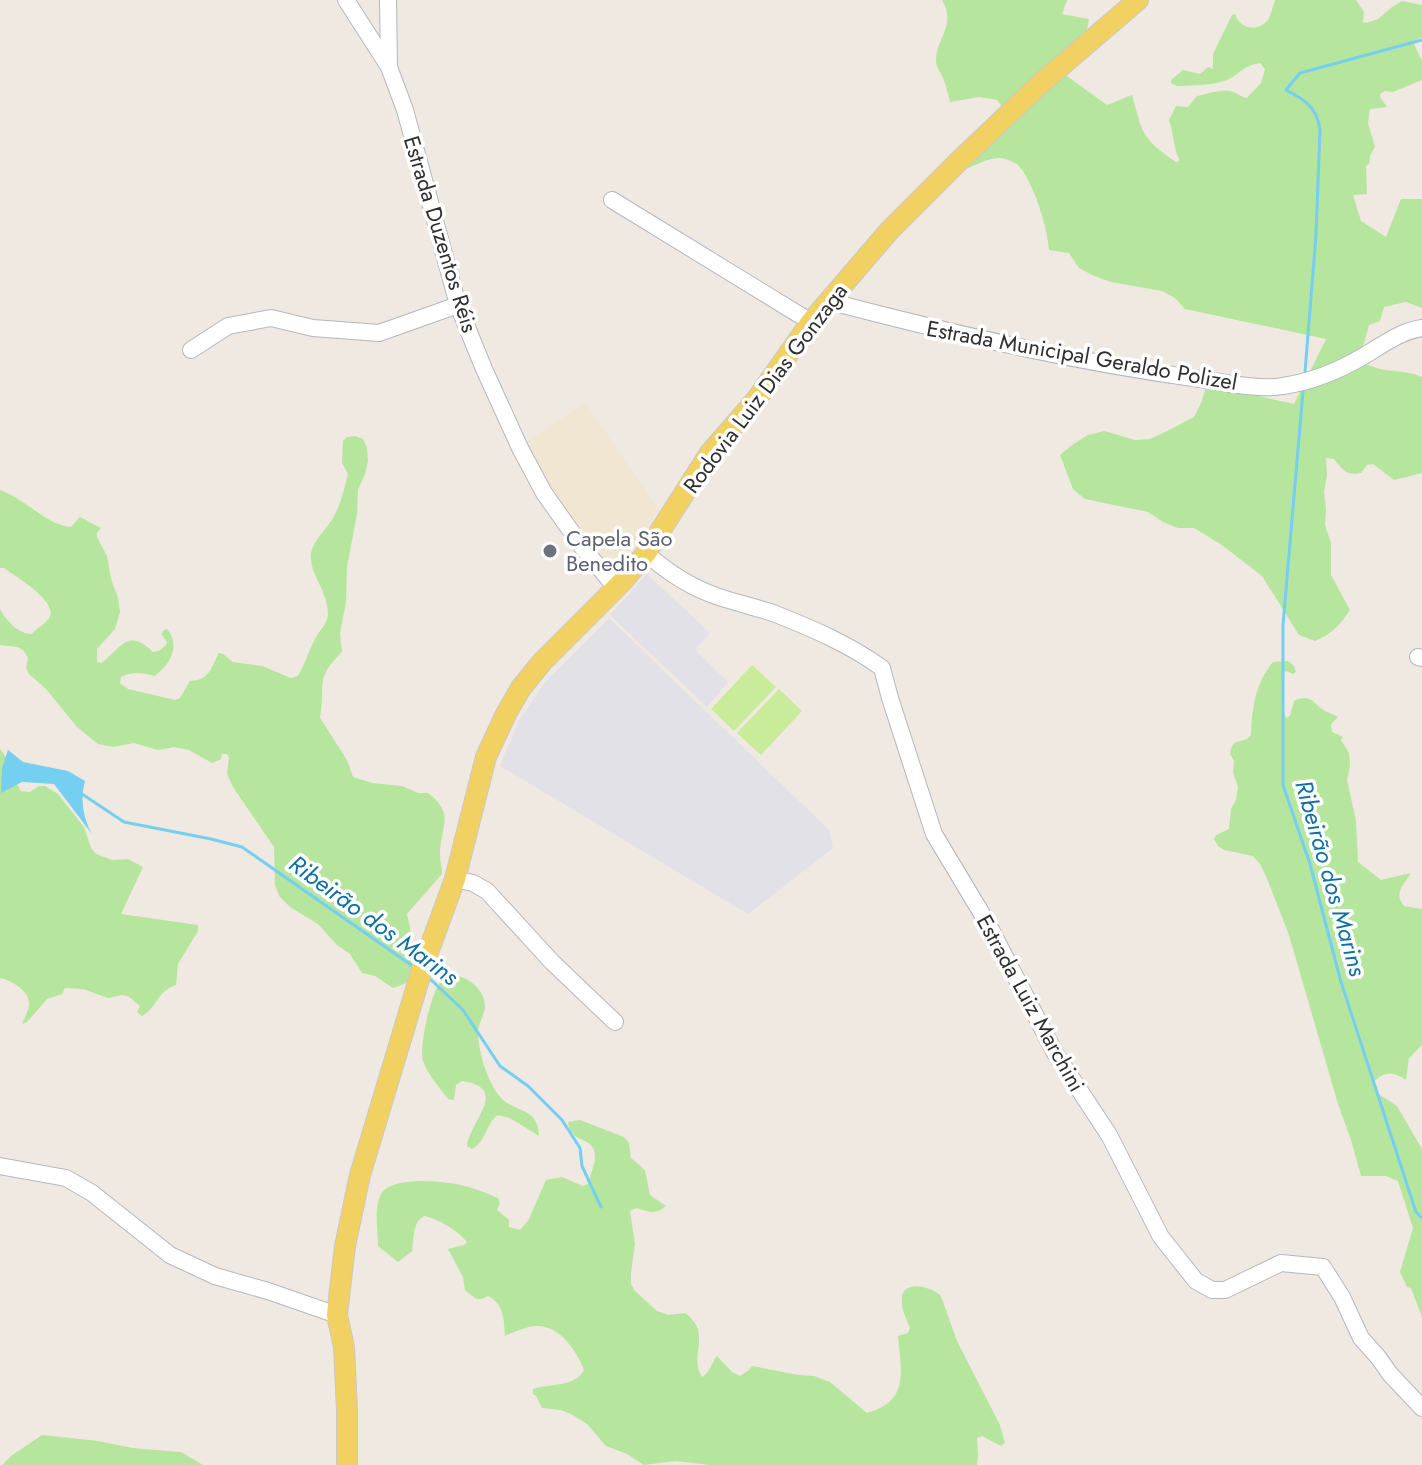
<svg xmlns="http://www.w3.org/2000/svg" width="1422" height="1465" viewBox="0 0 1422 1465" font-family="Jost,sans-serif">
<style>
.industrial{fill:#e3e1e8}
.education{fill:#f0e6d1}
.green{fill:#b6e59e}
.pitch{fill:#c9ec9a}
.water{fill:#75cff0}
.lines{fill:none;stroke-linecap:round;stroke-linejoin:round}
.stream{stroke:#75cff0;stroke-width:3}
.minor-casing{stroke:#b4b7c1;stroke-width:18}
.major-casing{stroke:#c9c9c9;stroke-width:22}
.minor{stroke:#fff;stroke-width:16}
.major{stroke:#f2d163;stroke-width:20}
.worship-dot{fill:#6b7280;stroke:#fff;stroke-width:3}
.labels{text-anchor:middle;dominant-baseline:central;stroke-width:7;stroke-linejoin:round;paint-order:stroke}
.street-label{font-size:22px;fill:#2e2e2e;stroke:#fff}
.worship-label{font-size:22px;fill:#5b616d;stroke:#fff;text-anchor:start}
.water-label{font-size:24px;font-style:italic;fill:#0d6fa3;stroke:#fff}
</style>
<rect width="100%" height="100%" fill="#efe9e1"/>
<g class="industrial">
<polygon points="647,574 710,633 695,650 728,682 707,707 610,615"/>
<polygon points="609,618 829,830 833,848 748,914 500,766 518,722 545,682"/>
</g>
<polygon class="education" points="585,403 659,510 613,567 573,525 524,443"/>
<g class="green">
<path d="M942,0H1067L1062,14L1089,19L1086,36L1068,46L1059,56L1064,74L1107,105L1132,95C1143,134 1141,138 1176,162L1179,161V159C1173,147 1174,133 1169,120L1176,106L1188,107L1197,96C1207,94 1223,88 1234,92C1238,94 1242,97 1247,98L1261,83L1265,69L1260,63C1241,66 1239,76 1224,81C1209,86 1192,85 1177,86L1171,83V80L1183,70L1200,74L1208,67L1213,69V54L1232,15L1235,14C1239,28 1257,33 1268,20C1271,15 1273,6 1275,0H1356L1364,12L1363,22L1366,23L1378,19L1392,7L1402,1L1422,5V37L1413,42L1422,61V80L1393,92L1385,91L1380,94V97L1387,107L1370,109L1368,123L1375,147L1370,156L1369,164L1366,166L1367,194L1353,195L1361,221L1386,237L1401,199H1422V308L1406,302L1384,307L1380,321L1369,325L1363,347L1366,364C1383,373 1404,369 1422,377V473L1394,480L1373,464L1367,465L1361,473C1346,476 1344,471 1334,459L1326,458L1327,475L1324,492L1326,509L1325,525L1331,543V575L1350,610C1340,625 1332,634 1315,641L1299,635L1262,576L1222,545L1194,528H1178L1163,522L1148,512L1085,499L1073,489L1060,455L1072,445L1088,435L1104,431L1135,440L1150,439L1165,432L1194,417L1201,403L1206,387L1204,384L1294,404L1326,339L1185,309L1175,298L1162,291L1111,282L1092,275L1079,268L1069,253L1049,250C1048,229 1033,180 1018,165C1014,162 1005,158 1000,158C987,158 975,166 963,170L1006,112L997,100L979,97L950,102C948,94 946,85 943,78C940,71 936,68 936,60C936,38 957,25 942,0Z"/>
<path d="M355,436L363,439L367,448L368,461L365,474L358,490L357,514L347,567L346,602L340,633L342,652C314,679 326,684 320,718L347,760L353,777L372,783L402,786L418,793H428C456,814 440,827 440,854C440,860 442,867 442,874L407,914L417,962L414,980L393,988L375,976L362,973L350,954L337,945L318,924L290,907L279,896L275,885L274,847L233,787L227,774L229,758L227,754H222L221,759L212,763L189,750L174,747L158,750L134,743L113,747L98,744L77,727L46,689L29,674L26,667L28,658L24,651L18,647L0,645V609C6,620 18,634 32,634C37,627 48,623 50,616C56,600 15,576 4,568H0V490C24,498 48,526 71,527L80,517L101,528L97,533V537L107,556L111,579L118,598L120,612L115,629L97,649V662L102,663C123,645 129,629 153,652L159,651L166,645L167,642L161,634L164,630L167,629C181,645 170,666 154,676C143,673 132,671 121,677L120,683L128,689L175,700L180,698L190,681C210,680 210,669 219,653L223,654L233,662L262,666L291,678L298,676C305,664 308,653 314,641C322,624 332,625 326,601C322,585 309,570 311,553C314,540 324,532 331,521C340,508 344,490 348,474L342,463L343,441L347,437Z"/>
<path d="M1288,661L1294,666L1296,672L1293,674L1286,671L1282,675C1285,692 1280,701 1286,718L1290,716L1294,701C1311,693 1312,703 1325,711C1329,713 1334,715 1338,717L1331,724L1332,732L1343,737L1341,740L1349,753L1350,766L1347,780L1356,821L1358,862L1381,880L1411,873C1404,885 1393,893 1404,906L1422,909V1045L1409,1058L1406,1080C1393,1071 1384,1071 1373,1083L1377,1093L1397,1106L1422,1149V1317L1411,1288L1407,1287L1400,1272L1413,1228L1398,1181L1386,1176H1361L1351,1140L1338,1104L1289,935L1266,876L1260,864L1253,856L1224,850L1218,846L1214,839L1216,835L1229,829L1231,809L1236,800L1238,787L1233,772L1234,761L1230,754L1231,748L1234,743L1247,739L1251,735C1252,709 1255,683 1273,662Z"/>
<path d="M0,749C11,761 12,777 21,791L30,792L39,786H45L58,794L84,827L91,848L96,854L112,860L128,859L143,867L121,914L198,925V931L178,964L176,985C157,991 157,1008 142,1016L137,1012L140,1006L128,996L122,995L108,998L83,989L65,988L62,994L47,999L27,1022L22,1024C24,1019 29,1010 29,1004C30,991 11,980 0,978Z"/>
<path d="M453,974C469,978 485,989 485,1007C484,1015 479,1023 478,1031C478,1041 480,1052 483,1062C487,1075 493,1090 503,1100C517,1112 539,1109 539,1136L510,1118L498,1115C485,1124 487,1141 472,1149L467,1146C469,1122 511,1088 462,1081L456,1085L454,1100L448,1099C440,1088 428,1075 423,1061C419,1047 430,999 438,986C442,979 446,977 453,974Z"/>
<path d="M580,1120L624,1137L629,1143L631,1158L645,1170L650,1195L666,1206C656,1215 648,1212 637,1208L630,1211L635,1244L631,1273V1284L635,1291L657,1311L668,1315L685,1313C713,1333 688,1355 702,1377C710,1373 711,1363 717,1356L732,1372L740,1376L749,1370L752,1366L798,1375L814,1376L830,1382L867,1413C910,1401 901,1372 898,1336L908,1333L910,1328C907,1320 902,1311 902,1303C899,1278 930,1286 941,1296L957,1341L1000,1425L1005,1443L1001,1446L982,1436L977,1438L978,1456L977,1465H710L675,1461L644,1465L627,1454L606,1446L587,1424L571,1414L561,1410L542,1408L536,1396L533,1394V1389C551,1383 574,1388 584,1370C577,1351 559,1324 535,1326C525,1327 514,1332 505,1336C504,1319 504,1304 488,1296L482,1299H476L465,1290L463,1277L448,1249L464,1245L467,1242C457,1230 439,1219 424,1216C412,1223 414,1239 412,1251L398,1262L378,1246C378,1231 374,1210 380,1196C389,1174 449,1181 469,1187C479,1190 489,1194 498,1198L500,1203L497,1210L509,1220V1227L520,1230L528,1221L546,1180L562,1177L583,1186L589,1183C590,1174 595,1165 595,1157C595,1135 571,1145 568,1122Z"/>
<polygon points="42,1435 98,1441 133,1448 181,1452 203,1465 2,1465 11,1456"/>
</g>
<g class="pitch">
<polygon points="752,665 776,687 734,731 711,709"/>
<polygon points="779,689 802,711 761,755 737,733"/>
</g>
<path class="water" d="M8,750L23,762L68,771L85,781C80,799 83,818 92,834L54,784L22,782L1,793L2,768Z"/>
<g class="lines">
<g class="stream">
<path d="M1305,372L1316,235L1320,129C1316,106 1305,100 1286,90L1300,73L1422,40"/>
<polyline points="1303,391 1283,625 1283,785 1310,864 1341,982 1416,1212 1422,1218"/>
<polyline points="79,792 124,822 211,839 242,847 414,967"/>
<polyline points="427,976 463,1010 500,1066 528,1086 562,1120 580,1148 582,1166 601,1207"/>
</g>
<defs>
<g id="minor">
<polyline points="346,0 389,67 405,110 458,305 484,369 520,448 544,493 583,548 616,588"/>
<polyline points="388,0 389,66"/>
<polyline points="612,200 811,322"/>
<path d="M828,301C946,332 1065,360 1186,377C1213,380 1256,391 1283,386C1310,382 1338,371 1362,357C1383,345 1398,332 1422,328"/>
<polyline points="191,350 228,326 271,318 313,328 379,333 458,305"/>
<path d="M646,553C667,572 692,588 719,597C737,603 755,607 773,613C811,628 849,644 882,668L890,698L934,834L988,924L1055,1053L1109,1135L1161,1237L1196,1281L1212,1290H1225L1281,1263L1323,1267L1342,1297L1361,1338L1378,1357L1390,1374L1422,1408"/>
<polyline points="1418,657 1422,658"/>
<polyline points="455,879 473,883 487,891 552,962 615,1022"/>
<polyline points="0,1166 66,1178 92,1193 170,1255 215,1276 268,1291 337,1315"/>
</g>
<polyline id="major" points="347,1465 347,1411 344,1347 337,1315 345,1246 360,1175 423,966 455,879 486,757 506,714 521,688 542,662 623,581 646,553 710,453 756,400 811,322 889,231 957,163 1039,85 1138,0"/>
</defs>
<use href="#minor" class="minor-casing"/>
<use href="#major" class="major-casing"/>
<use href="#minor" class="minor"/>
<use href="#major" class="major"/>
</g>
<circle class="worship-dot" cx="550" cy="551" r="8"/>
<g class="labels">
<g class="street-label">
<text transform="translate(441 234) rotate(73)">Estrada Duzentos Réis</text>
<text transform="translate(1082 355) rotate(10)">Estrada Municipal Geraldo Polizel</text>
<text transform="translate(765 388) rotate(-53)">Rodovia Luiz Dias Gonzaga</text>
<text transform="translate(1031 1003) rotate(61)">Estrada Luiz Marchini</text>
</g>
<g class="worship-label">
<text x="566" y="538">Capela São<tspan x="566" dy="25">Benedito</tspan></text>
</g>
<g class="water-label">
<text transform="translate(1331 878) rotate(74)">Ribeirão dos Marins</text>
<text transform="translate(374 920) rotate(36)">Ribeirão dos Marins</text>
</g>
</g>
</svg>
